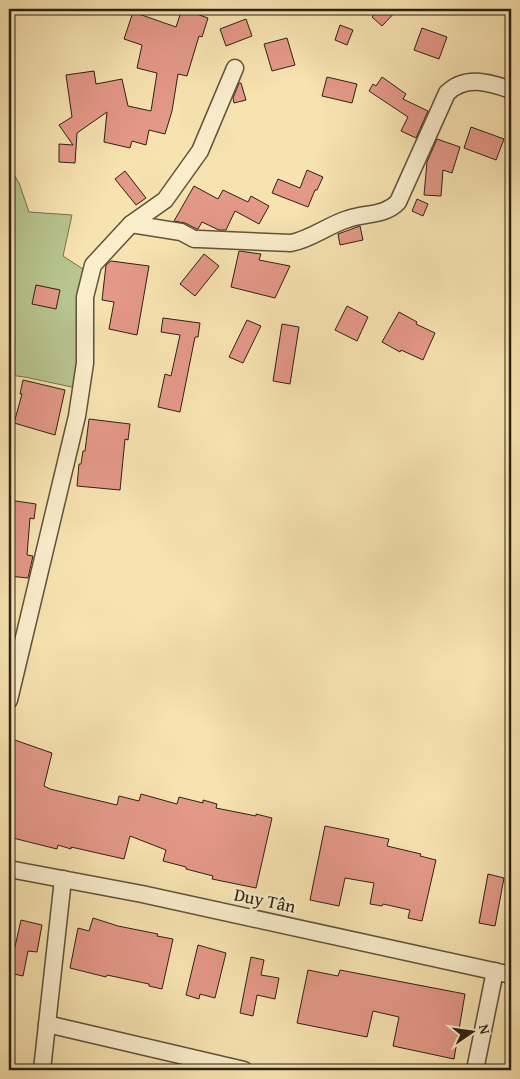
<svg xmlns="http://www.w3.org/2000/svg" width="520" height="1079" viewBox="0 0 520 1079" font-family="'Gentium Book Plus',serif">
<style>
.green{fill:#b8c58f;stroke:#727352}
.building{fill:#e49888;stroke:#2d2114}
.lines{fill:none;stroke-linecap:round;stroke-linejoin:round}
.minor-casing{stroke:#60523b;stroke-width:19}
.minor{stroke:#faedcc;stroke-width:16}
.labels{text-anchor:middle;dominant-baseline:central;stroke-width:5;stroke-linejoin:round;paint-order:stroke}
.street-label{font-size:18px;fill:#2d2114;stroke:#faedcc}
</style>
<rect width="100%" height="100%" fill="#f7e3b0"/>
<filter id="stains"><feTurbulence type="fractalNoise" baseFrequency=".004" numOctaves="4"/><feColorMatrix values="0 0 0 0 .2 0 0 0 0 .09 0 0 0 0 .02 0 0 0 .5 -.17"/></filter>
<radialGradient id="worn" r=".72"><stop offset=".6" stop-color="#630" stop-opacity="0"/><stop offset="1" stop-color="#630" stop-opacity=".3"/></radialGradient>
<polygon class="green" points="9,166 19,183 29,212 72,215 63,256 86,271 81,389 25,377 9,375"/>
<g class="building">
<polygon points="182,9 208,18 202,37 199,36 187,76 178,74 172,111 165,134 149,130 146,145 132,141 130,148 104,142 107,112 77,133 75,163 59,162 59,144 73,145 59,125 72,117 66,75 94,71 96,84 122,79 128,106 151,111 157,73 137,68 142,45 124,39 133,12 176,27"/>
<polygon points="379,9 398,9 382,26 372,17"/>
<polygon points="246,19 252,36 226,46 220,29"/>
<polygon points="340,25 353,30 347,45 335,40"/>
<polygon points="422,28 447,37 439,59 414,50"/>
<polygon points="287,38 295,65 272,71 264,44"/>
<polygon points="327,77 357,84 352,103 322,96"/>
<polygon points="382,77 406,94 403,99 428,111 416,138 401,131 408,117 369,91 373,84 376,86"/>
<polygon points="239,83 241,83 246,100 234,103 233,98"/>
<polygon points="471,127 504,139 496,160 464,148"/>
<polygon points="437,139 460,147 452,173 443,170 441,196 424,195 427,162"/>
<polygon points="307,170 323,177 317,190 315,190 308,207 272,193 278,179 300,188"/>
<polygon points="125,171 146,198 136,205 115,179"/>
<polygon points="194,186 218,199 223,190 248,202 251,196 269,206 259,224 235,211 226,230 219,230 202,222 198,229 197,229 185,223 174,221"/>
<polygon points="417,199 428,204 423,216 412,211"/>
<polygon points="360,226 363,240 340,245 338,234"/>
<polygon points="239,251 261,254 259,260 290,266 275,298 231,287"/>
<polygon points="204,254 219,266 195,296 180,284"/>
<polygon points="111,261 149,266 137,335 109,329 114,302 102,300 106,265"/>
<polygon points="36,285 60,290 56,309 32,304"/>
<polygon points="347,306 368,317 357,341 335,330"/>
<polygon points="399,312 417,322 416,324 435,333 423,360 401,350 400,352 382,342"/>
<polygon points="163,318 200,323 198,337 195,337 180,412 158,407 165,374 171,376 180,335 161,332"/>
<polygon points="247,320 261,326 243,363 229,357"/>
<polygon points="282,324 299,327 290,384 273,381"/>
<polygon points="23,380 65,390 55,435 14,423 22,394 20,394"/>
<polygon points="89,419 130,424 128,440 125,439 120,490 77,486 79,464 81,464 83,451 85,451"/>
<polygon points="9,500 36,504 34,519 30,518 27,555 33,556 28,578 9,576"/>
<polygon points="9,738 52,753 44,786 50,789 117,805 119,796 139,801 141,794 177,804 179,797 203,803 203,800 217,804 216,808 256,816 256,814 272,818 256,888 212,879 213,876 186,869 186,867 163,861 166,850 130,836 124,859 71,847 71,849 58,845 57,849 9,837"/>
<polygon points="325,826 389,839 387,846 421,854 420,856 436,860 422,921 408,918 410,910 383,904 382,906 370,904 374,883 345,878 339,906 310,900"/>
<polygon points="488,874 504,878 495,926 479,923"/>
<polygon points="93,918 118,926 158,934 157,936 173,939 162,989 149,986 149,984 107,975 106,977 70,968 78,928 89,931"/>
<polygon points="21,920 42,925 37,952 28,951 23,976 9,973"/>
<polygon points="198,945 226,953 215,998 200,994 199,999 186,995"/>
<polygon points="251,957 264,960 261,975 279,978 275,999 257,995 253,1016 240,1013"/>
<polygon points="308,970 338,976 340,970 465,994 454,1059 393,1046 399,1017 373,1011 367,1037 297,1023"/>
</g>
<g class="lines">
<defs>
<g id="minor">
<path d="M131,224L181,232L194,239H199L291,243C312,239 328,225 348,219C365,213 385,216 398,202L447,93C465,75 489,82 511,90"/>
<polyline points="9,700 77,416 85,363 85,297 93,265 131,224 165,200 200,151 235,68"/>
<polyline points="9,869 142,894 511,975"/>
<polyline points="47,1024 244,1070"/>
<polyline points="42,1070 63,879"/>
<polyline points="475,1070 495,971"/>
</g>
</defs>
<use href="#minor" class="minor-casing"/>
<use href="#minor" class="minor"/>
</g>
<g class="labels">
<g class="street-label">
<text transform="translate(265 900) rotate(12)">Duy Tân</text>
</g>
</g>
<rect width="520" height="1079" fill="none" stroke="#f7e3b0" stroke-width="30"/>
<rect x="10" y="10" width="500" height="1059" fill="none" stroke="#2d2114" stroke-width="2.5"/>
<rect x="15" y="15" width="490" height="1049" fill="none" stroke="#2d2114"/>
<g transform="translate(472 1032) rotate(77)" stroke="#faedcc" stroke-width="4" paint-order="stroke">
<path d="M0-4L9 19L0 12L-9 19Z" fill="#2d2114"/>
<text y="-8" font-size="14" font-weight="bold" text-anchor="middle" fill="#2d2114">N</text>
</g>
<rect width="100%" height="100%" filter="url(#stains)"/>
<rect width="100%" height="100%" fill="url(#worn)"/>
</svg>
